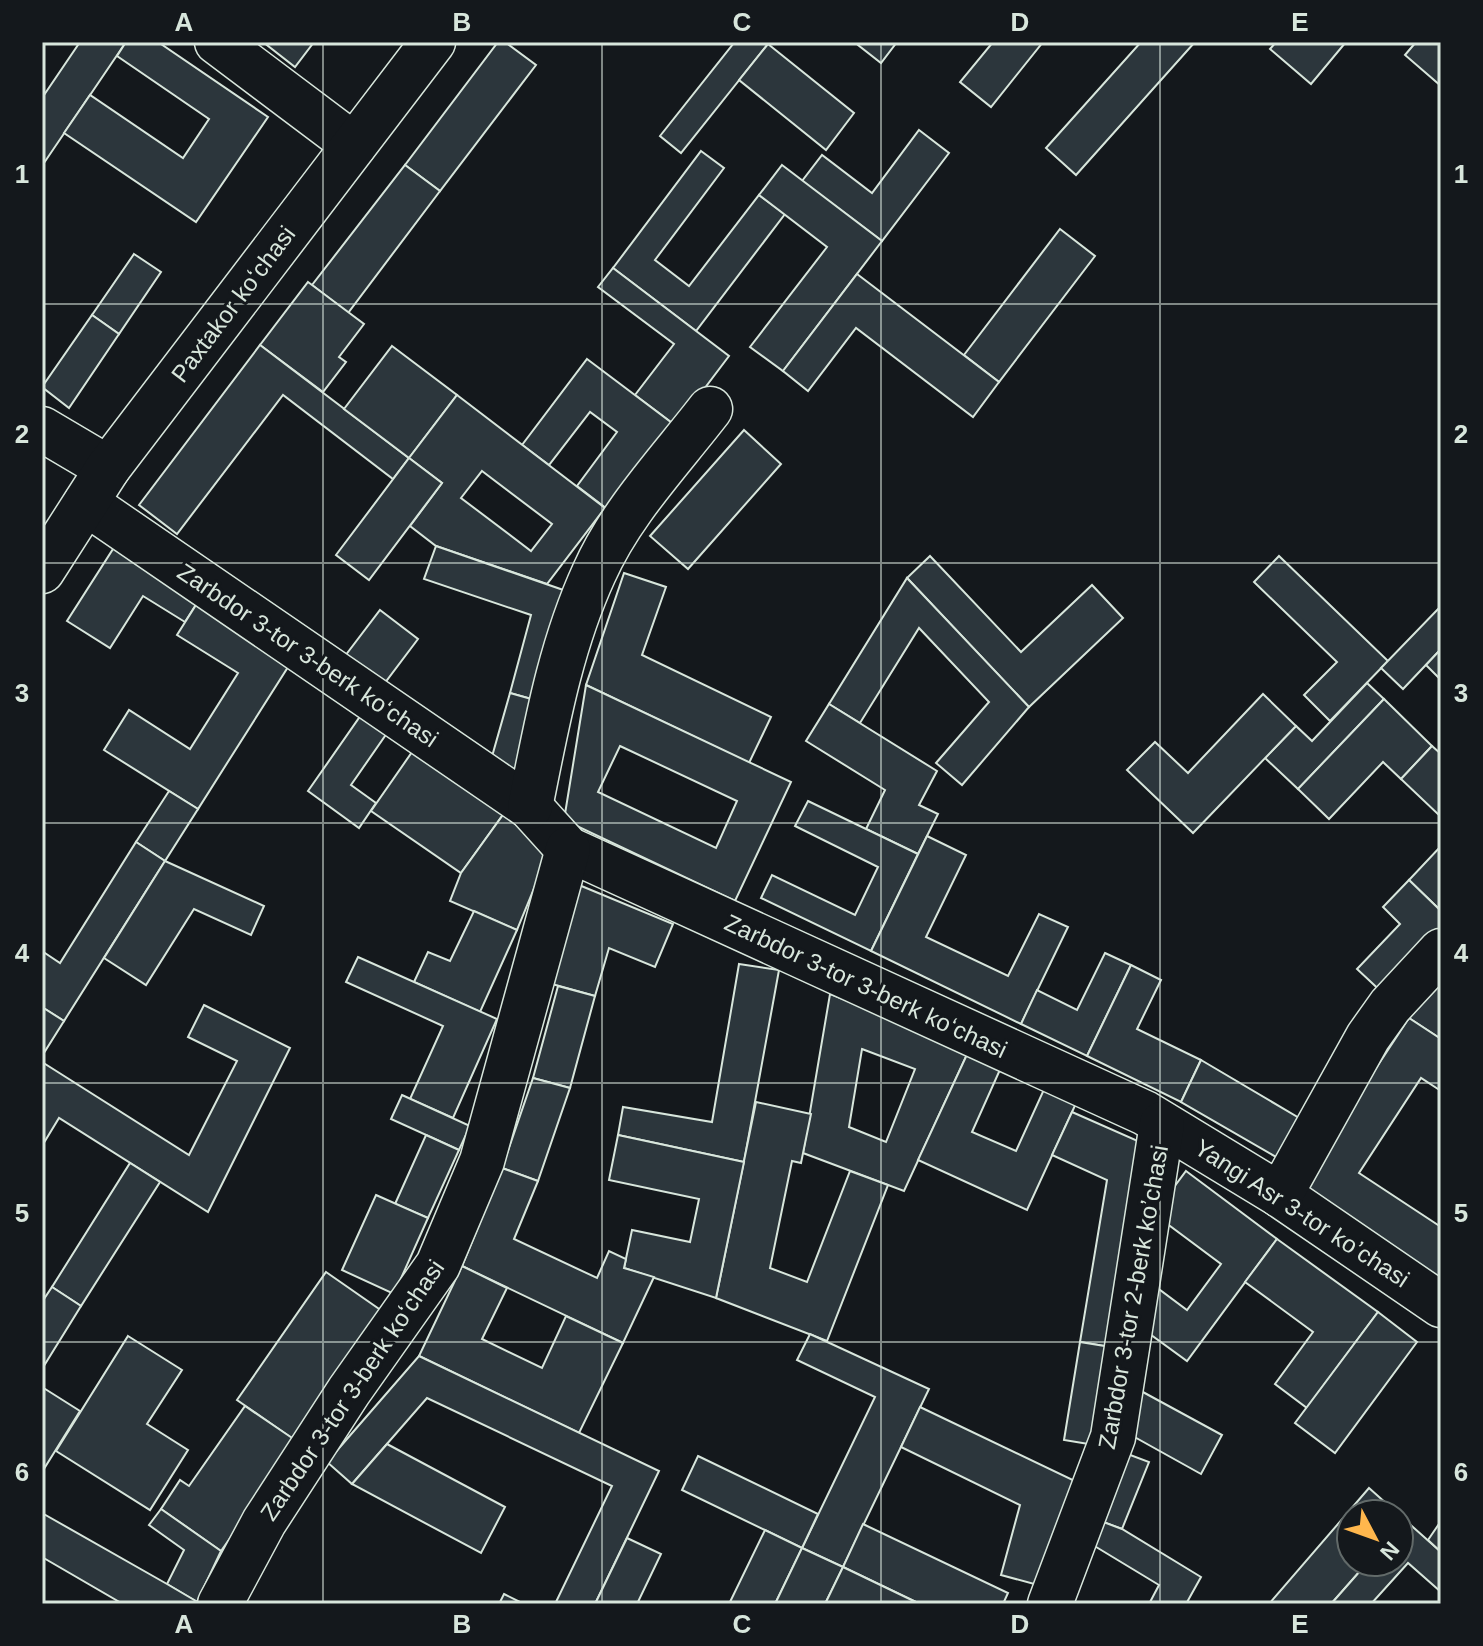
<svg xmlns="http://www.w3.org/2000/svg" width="1483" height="1646" viewBox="0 0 1483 1646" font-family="Arial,sans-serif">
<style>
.building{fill:#2c363c;stroke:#d8e6dc;stroke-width:2;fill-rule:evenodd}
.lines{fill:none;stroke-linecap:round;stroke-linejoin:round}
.minor-casing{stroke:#d8e6dc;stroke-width:47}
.major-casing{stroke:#d8e6dc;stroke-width:47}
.minor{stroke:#14181c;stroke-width:44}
.major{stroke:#14181c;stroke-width:44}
.grid{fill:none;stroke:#d8e6dc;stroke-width:2;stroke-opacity:0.55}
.labels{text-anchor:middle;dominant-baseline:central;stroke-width:6;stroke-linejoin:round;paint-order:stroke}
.street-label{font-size:24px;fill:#d8e6dc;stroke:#14181c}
.neatline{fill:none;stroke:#d8e6dc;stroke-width:3}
.grid-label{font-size:26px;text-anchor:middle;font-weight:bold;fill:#d8e6dc}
</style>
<rect width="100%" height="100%" fill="#14181c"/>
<g class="building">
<polygon points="80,42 126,42 44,163 42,98"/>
<polygon points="126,42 158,42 268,117 196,222 64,133 90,95 183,158 209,119 117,56"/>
<polygon points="263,42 314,42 295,67"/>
<polygon points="498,42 505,42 536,65 440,191 405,165"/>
<polygon points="731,42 765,42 768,44 681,153 660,136 733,44"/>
<polygon points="860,42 897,42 881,63 858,45"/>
<polygon points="993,42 1043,42 991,107 960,82"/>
<polygon points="1141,42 1195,42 1076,175 1046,148"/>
<polygon points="1276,42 1346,42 1311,84 1270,49"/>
<polygon points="1416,42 1441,42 1441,86 1405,55"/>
<polygon points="768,44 854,113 826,150 739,80"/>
<polygon points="919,130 949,153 882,241 802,181 822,155 872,193"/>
<polygon points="701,151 724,168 655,260 689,286 759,195 785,214 696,331 613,268"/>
<polygon points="405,165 440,191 348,313 312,285"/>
<polygon points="782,165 882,241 783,371 750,347 827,247 759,195"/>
<polygon points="1060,229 1095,256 999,382 964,355"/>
<polygon points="134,254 161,272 119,334 92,315"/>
<polygon points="613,268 729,356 676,426 635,395 674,344 598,287"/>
<polygon points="857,274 999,382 973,417 856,328 808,391 783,371"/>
<polygon points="308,282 364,324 339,357 346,362 323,392 260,345"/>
<polygon points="92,315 119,334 69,408 42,387"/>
<polygon points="260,345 409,458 393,479 283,395 177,534 139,505"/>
<polygon points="392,346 457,395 409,458 344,409"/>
<polygon points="587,359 676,426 611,512 577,486 617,432 590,412 549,465 522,445"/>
<path d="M457,395L605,508L547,584L436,546L410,526L442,483L409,458ZM482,471L552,524L531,551L461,498Z"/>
<polygon points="744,430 781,464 688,569 650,536"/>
<polygon points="409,458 442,483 369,580 336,555"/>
<polygon points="122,535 206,589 185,622 143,596 110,648 67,621"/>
<polygon points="436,546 572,593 542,702 510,693 531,615 424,579"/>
<polygon points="930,556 1021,652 1092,585 1123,618 1029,707 907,578"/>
<polygon points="1279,556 1388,661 1330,721 1304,695 1337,662 1254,582"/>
<polygon points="624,573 666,587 642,655 771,717 749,763 586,685"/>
<polygon points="907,578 1029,707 962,785 936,763 989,702 919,628 860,723 829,704"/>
<polygon points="201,597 295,656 198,809 104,750 129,710 190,749 238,673 177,635"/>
<polygon points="1441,606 1441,649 1403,689 1381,668"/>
<polygon points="380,610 418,639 384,684 345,656"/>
<polygon points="1441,649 1441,680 1426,665"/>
<polygon points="1367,683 1384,699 1298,789 1265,758 1296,726 1312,741"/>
<path d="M586,685L791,782L735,901L564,820ZM620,746L737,801L716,848L598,792Z"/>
<polygon points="510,693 542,702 522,776 489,767"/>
<polygon points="1263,694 1296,726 1193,833 1127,770 1155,742 1188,773"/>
<polygon points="1384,699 1432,746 1401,779 1383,762 1329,819 1298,789"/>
<polygon points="829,704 937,771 919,805 938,814 918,854 866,829 885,790 806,741"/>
<polygon points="368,705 394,723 351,785 376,803 359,828 308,791"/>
<polygon points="419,742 510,805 461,873 371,811"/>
<polygon points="1432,746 1441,754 1441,817 1401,779"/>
<polygon points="169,791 198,809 165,861 136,842"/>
<polygon points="808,801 918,854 871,951 761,898 772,875 855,915 878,867 795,826"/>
<polygon points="510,805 547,857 517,930 450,901 461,873"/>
<polygon points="927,836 966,855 926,937 1008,976 1039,914 1068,927 1021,1024 871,951"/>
<polygon points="136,842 165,861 64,1021 42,1007 42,951 60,963"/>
<polygon points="1441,846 1441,911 1409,880"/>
<polygon points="165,861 264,906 251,935 194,909 146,985 104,958"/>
<polygon points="1409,880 1441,911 1441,940 1386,996 1357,969 1400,924 1383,907"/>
<polygon points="579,885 673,924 655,967 609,948 595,996 552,984"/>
<polygon points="474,911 517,930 480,1012 414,982 428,952 450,961"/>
<polygon points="1105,953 1131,965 1087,1056 1021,1024 1037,990 1077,1010"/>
<polygon points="358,957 497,1019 453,1118 410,1099 443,1026 346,982"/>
<polygon points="739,964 779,970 744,1162 618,1135 623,1107 712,1122"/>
<polygon points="1131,965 1161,980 1137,1029 1201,1060 1181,1102 1087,1056"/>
<polygon points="1441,983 1441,1039 1409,1018"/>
<polygon points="558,986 595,996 570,1088 533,1078"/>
<path d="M830,994L970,1048L904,1191L803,1153ZM862,1049L915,1069L886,1142L849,1127Z"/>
<polygon points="204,1005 290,1048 208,1212 59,1118 42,1146 42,1062 189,1155 237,1061 188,1037"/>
<polygon points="42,1007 64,1021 42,1056"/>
<polygon points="1409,1018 1441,1039 1441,1091 1421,1078 1359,1173 1441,1227 1441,1279 1299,1185"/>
<polygon points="970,1048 1003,1063 972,1132 1016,1151 1046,1085 1078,1099 1027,1210 918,1160"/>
<polygon points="1201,1060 1306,1122 1283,1161 1181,1102"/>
<polygon points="533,1078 570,1088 538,1181 502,1168"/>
<polygon points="402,1095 470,1126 459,1150 391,1119"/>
<polygon points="756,1102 811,1114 801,1163 792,1161 770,1268 807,1282 850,1171 888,1185 827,1341 716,1298"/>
<polygon points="1072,1112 1156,1149 1123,1349 1080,1342 1107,1180 1052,1155"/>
<polygon points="426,1135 459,1150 428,1218 395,1204"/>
<polygon points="618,1135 744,1162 716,1298 624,1268 632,1230 690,1242 699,1199 609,1180"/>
<polygon points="130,1163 160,1182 81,1306 52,1287"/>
<polygon points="502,1168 538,1181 514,1239 597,1278 609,1251 626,1259 624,1268 654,1277 623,1343 462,1266"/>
<polygon points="1186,1171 1277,1239 1187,1361 1132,1321 1156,1287 1187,1310 1221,1264 1154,1214"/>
<polygon points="376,1195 428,1218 394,1294 342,1270"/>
<polygon points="1277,1239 1378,1312 1307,1408 1275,1384 1313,1332 1245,1282"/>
<polygon points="462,1266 507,1288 482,1339 542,1368 566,1316 623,1343 579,1433 419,1356"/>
<polygon points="326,1272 382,1311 293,1439 237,1400"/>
<polygon points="52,1287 81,1306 42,1369 42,1302"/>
<polygon points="1378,1312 1417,1342 1335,1453 1295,1423"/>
<polygon points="810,1334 929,1389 843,1567 802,1548 875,1397 797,1360"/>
<polygon points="128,1336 182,1370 147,1424 188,1450 150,1510 56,1451"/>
<polygon points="1080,1342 1123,1349 1107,1447 1064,1440"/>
<polygon points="419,1356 659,1471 595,1604 555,1604 612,1486 427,1398 352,1484 327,1462"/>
<polygon points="1130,1385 1222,1435 1201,1474 1122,1430"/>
<polygon points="42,1387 80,1411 42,1472"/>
<polygon points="245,1406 298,1442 221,1551 161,1509 180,1480 189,1486"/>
<polygon points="920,1407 1077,1482 1049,1588 1001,1575 1020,1505 901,1447"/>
<polygon points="387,1444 505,1507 481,1553 352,1484"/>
<polygon points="1117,1450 1149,1462 1122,1529 1090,1517"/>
<polygon points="698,1456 818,1514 802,1548 682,1490"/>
<polygon points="1369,1488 1405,1520 1399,1527 1399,1514 1351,1514 1351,1562 1368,1562 1331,1604 1269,1604"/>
<polygon points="161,1509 221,1551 197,1602 167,1584 184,1550 149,1525"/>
<polygon points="42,1513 167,1584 201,1604 123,1604 42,1557"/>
<polygon points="1090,1517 1122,1529 1201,1577 1186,1604 1149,1604 1159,1585 1078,1536"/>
<polygon points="1405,1520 1441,1552 1441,1592 1408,1563 1371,1604 1331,1604 1368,1562 1399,1562 1399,1527"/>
<polygon points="1441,1521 1441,1552 1428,1540"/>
<polygon points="863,1524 1008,1593 1003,1604 920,1604 843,1567"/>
<polygon points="765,1530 802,1548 775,1604 729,1604"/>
<polygon points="627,1538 661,1554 637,1604 595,1604"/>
<polygon points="802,1548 843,1567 825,1604 775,1604"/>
<polygon points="843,1567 920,1604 825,1604"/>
<polygon points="504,1594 524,1604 499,1604"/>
</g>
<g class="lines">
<defs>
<g id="minor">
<polyline points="217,42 354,145"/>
<polyline points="42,429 108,468"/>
<polyline points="86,503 530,807 568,849 1145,1113 1280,1195 1441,1305"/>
<path d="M530,807C546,728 560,647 594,573C621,512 670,461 710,409"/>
<polyline points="1280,1195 1368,1037 1390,1006 1441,951"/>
<polyline points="220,1604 264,1522 349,1391 438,1265 482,1161 568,849"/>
<polyline points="1050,1604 1113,1437 1162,1124"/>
</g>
<polyline id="major" points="42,571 108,468 433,42"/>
</defs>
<use href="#minor" class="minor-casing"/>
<use href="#major" class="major-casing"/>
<use href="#minor" class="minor"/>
<use href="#major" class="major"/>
</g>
<path class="grid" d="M323,42V1604M602,42V1604M881,42V1604M1160,42V1604M42,304H1441M42,563H1441M42,823H1441M42,1083H1441M42,1342H1441"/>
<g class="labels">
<g class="street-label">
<text transform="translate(233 304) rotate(-53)">Paxtakor koʻchasi</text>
<text transform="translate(308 655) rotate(34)">Zarbdor 3-tor 3-berk koʻchasi</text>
<text transform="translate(866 986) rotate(25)">Zarbdor 3-tor 3-berk koʻchasi</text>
<text transform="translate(1302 1213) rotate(33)">Yangi Asr 3-tor koʼchasi</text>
<text transform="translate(1133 1297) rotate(-80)">Zarbdor 3-tor 2-berk koʼchasi</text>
<text transform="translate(352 1390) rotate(-56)">Zarbdor 3-tor 3-berk koʻchasi</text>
</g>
</g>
<rect width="1483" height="1646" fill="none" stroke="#14181c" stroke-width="88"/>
<g transform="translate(1375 1538) rotate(131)"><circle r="38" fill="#14181c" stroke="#626a69" stroke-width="2"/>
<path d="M0-6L14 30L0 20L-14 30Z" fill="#ffb74d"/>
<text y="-12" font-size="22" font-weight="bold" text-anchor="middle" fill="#d8e6dc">N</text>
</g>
<rect x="44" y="44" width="1395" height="1558" class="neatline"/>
<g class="grid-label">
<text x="184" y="31">A</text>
<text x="462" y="31">B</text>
<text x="742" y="31">C</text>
<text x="1020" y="31">D</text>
<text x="1300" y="31">E</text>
<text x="22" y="183">1</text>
<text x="1461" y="183">1</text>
<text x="22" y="443">2</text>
<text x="1461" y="443">2</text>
<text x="22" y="702">3</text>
<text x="1461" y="702">3</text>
<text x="22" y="962">4</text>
<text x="1461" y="962">4</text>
<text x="22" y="1222">5</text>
<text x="1461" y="1222">5</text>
<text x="22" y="1481">6</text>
<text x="1461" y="1481">6</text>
<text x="184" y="1633">A</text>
<text x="462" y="1633">B</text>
<text x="742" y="1633">C</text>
<text x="1020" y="1633">D</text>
<text x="1300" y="1633">E</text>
</g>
</svg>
